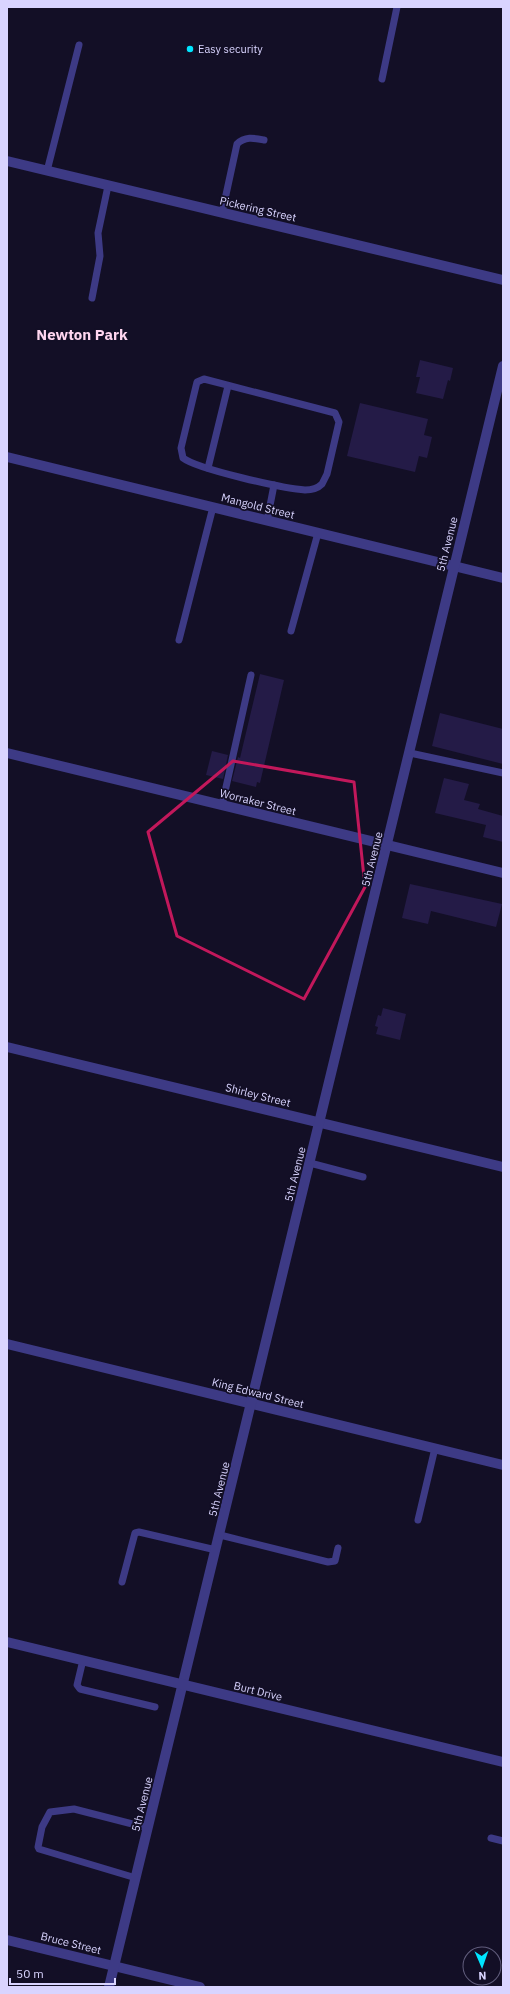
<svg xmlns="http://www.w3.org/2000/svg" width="510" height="1994" viewBox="0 0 510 1994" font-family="'IBM Plex Sans',sans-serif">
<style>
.building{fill:#241b47}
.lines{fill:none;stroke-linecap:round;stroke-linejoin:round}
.service{stroke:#3d3a85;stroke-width:7}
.minor{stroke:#3d3a85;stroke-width:10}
.tertiary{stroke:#3d3a85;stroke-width:10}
.marked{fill:none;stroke:#c2185b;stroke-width:3;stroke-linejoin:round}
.poi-dot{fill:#00e5ff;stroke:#130f26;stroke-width:1.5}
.labels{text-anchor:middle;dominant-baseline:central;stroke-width:3.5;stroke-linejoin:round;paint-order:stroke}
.poi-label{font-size:11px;fill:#d9d4ff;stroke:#130f26;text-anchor:start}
.street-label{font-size:11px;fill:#d9d4ff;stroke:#130f26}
.district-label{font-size:15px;font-weight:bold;fill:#ffd6f0;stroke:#130f26}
</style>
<rect width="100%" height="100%" fill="#130f26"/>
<g class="building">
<polygon points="420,360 453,368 450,381 448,380 443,399 416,393 420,377 416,377"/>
<polygon points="360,403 428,419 424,435 432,437 427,458 419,456 415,472 347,456"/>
<polygon points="260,674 284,680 260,783 257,782 256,787 232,781 238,757 240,758"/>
<polygon points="440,713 503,729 503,764 432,746"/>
<polygon points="212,751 228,755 223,779 206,775"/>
<polygon points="444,778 469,784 464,800 480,804 478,809 503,816 503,842 483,837 486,825 435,813"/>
<polygon points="410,884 502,904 496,927 431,911 428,924 402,918"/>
<polygon points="383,1008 406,1014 400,1040 376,1034 378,1027 375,1026 378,1015 381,1016"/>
</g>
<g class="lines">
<g class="service">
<polyline points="382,79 397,7"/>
<polyline points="47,171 79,45"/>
<path d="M222,213L237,144C245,136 254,138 264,140"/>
<polyline points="92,298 100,256 98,233 108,186"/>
<path d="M204,379L335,413L339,422L327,474L322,484C318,488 311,490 305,490C285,489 197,469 183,458L181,448L196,386L197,382Z"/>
<polyline points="208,468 228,386"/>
<polyline points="267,521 274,485"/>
<polyline points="291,631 318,533"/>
<polyline points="179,640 213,507"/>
<polyline points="410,753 503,773"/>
<polyline points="222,805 251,675"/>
<polyline points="310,1163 363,1177"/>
<polyline points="418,1520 435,1448"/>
<polyline points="220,1535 328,1562 335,1561 338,1548"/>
<polyline points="122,1582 135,1533 139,1532 216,1550"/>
<polyline points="83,1660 77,1685 80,1689 155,1707"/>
<polyline points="491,1838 503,1841"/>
<polyline points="136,1878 39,1849 38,1847 42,1827 50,1812 74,1809 148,1828"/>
</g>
<g class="minor">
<polyline points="7,161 503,280"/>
<polyline points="7,457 503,578"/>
<polyline points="7,753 503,873"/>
<polyline points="7,1047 503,1167"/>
<polyline points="7,1344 503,1465"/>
<polyline points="7,1940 200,1987"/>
<polyline points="109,1987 503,366"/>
</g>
<polyline class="tertiary" points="7,1642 503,1762"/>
</g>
<path class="marked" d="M233,761L354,782L365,887L304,999L177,936L148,832Z"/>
<circle class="poi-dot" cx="190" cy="49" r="4"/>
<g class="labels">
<g class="poi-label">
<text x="198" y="49">Easy security</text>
</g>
<g class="street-label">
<text transform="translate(258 209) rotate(13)">Pickering Street</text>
<text transform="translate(258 506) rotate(14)">Mangold Street</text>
<text transform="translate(447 544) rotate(-76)">5th Avenue</text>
<text transform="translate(258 802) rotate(14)">Worraker Street</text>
<text transform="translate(372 859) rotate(-76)">5th Avenue</text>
<text transform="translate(258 1095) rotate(14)">Shirley Street</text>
<text transform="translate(295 1174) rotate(-76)">5th Avenue</text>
<text transform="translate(258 1393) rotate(14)">King Edward Street</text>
<text transform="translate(219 1489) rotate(-76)">5th Avenue</text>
<text transform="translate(258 1691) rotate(14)">Burt Drive</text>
<text transform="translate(142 1804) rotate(-76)">5th Avenue</text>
<text transform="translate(71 1943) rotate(14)">Bruce Street</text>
</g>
<g class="district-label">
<text x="82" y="334">Newton Park</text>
</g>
</g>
<rect width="510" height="1994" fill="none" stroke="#d9d4ff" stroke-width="16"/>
<g transform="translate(482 1966) rotate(178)"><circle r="19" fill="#130f26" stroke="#625e7d"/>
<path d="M0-3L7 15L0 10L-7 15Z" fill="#00e5ff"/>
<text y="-6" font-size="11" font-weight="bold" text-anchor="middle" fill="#d9d4ff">N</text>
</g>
<path d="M10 1978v6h105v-6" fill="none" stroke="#d9d4ff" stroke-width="2"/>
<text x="16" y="1978" font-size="12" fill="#d9d4ff" stroke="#130f26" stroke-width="3" paint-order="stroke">50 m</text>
</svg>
